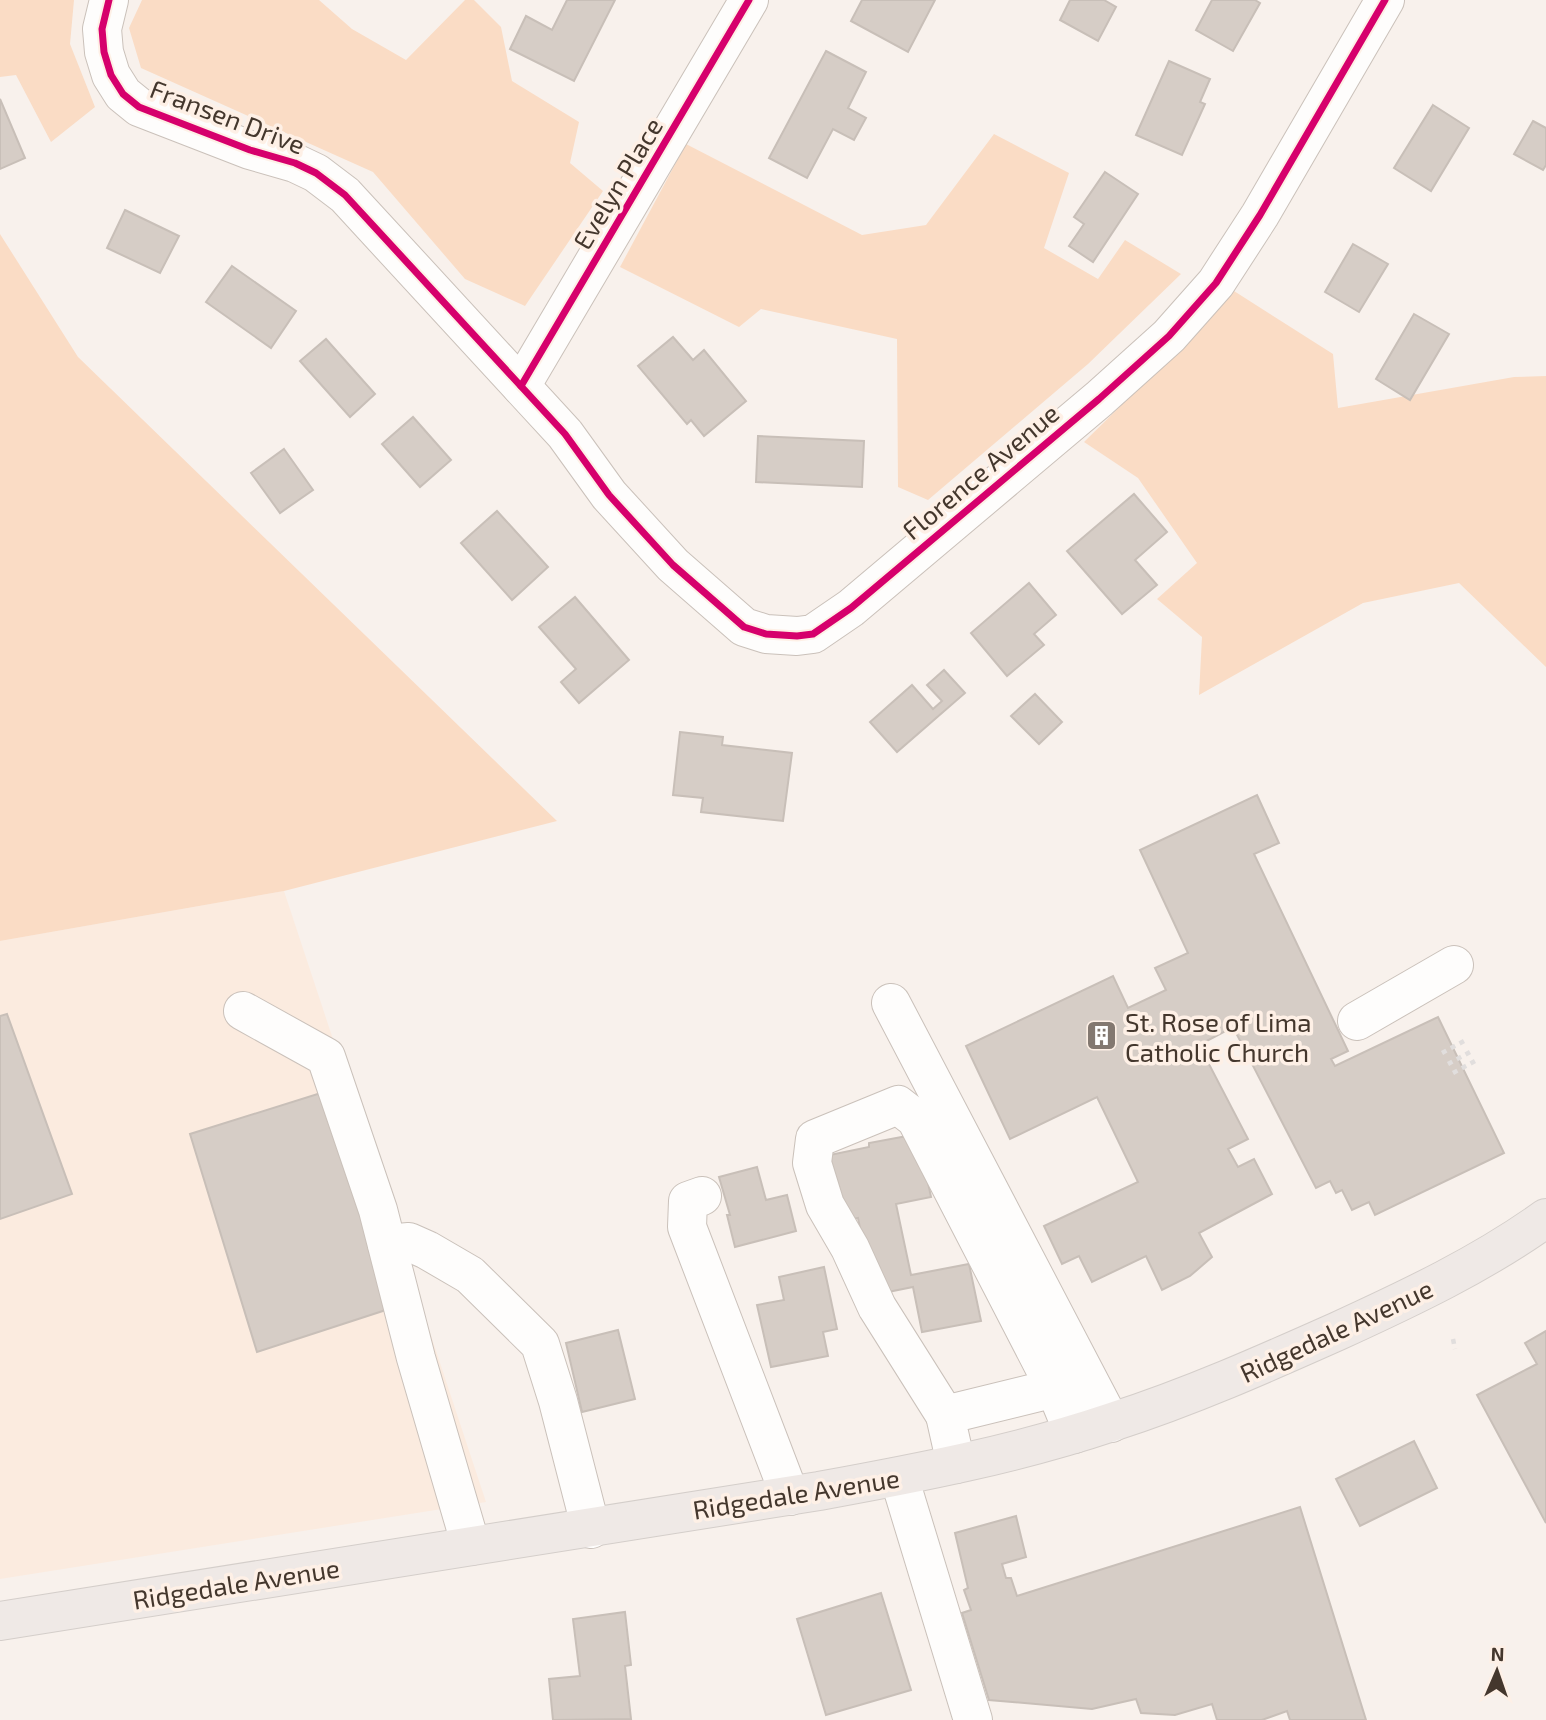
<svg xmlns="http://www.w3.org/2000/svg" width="1546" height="1720" viewBox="0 0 1546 1720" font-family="'Exo 2',sans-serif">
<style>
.built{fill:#fbebdf}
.green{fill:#fadcc5}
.building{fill:#d6cdc6;stroke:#c8bfb8;stroke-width:2}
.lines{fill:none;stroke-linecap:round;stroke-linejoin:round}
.minor-casing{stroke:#cac1ba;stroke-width:40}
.major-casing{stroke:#d4ceca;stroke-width:40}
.path{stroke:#e1dedd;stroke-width:4.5;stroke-dasharray:5 5;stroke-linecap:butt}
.minor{stroke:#fefdfc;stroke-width:38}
.major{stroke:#efe9e6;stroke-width:38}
.cycleway-casing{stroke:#fef0e6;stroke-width:11}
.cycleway{stroke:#d6006c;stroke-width:7}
.labels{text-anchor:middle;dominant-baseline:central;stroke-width:7;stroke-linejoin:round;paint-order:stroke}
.street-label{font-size:26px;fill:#44372d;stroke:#fef0e6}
.poi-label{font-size:26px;fill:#44372d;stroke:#fef0e6;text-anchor:start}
</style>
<rect width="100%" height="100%" fill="#f8f1ec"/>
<polygon class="built" points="284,891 486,1502 0,1579 0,941"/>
<g class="green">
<polygon points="0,0 74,0 70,44 95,107 51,142 16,75 0,77"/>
<polygon points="142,0 319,0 352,29 406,60 465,0 474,0 501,27 512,81 579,122 570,163 603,191 525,306 465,279 373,172 141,68 129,28"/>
<polygon points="994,134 1069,173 1044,248 1098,279 1125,240 1181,274 1088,364 928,500 898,487 897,339 761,309 739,327 620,267 686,144 862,235 926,225"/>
<polygon points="0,234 78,357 557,821 284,891 0,941"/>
<polygon points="1234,291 1333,354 1338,408 1514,377 1546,376 1546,667 1459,583 1363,603 1199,695 1202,637 1157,599 1197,563 1138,478 1084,442 1221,307"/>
</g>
<g class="building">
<polygon points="567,0 615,0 574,81 510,49 526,16 552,30"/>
<polygon points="862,0 935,0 908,52 851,21"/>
<polygon points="1070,0 1104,0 1116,7 1098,41 1060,20"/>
<polygon points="1212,0 1255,0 1260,3 1233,51 1196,30"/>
<polygon points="826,51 866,72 848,108 866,118 854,140 833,129 807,178 769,158"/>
<polygon points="1169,61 1210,79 1200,102 1205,104 1182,155 1136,135"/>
<polygon points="0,99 25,158 0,169"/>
<polygon points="1433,105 1469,128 1431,191 1394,168"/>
<polygon points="1533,121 1546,128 1546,165 1543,170 1514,154"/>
<polygon points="1105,172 1138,194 1093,262 1069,246 1084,224 1074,217"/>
<polygon points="125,210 179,236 160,273 107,248"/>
<polygon points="1353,244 1388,264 1359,312 1325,292"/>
<polygon points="232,266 296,311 271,348 206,302"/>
<polygon points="1414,314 1449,334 1410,400 1376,379"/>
<polygon points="673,337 693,360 704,350 746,401 704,436 691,420 687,424 638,366"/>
<polygon points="326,339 375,394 350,417 300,361"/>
<polygon points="413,417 451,460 420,487 382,444"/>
<polygon points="758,436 864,441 862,487 756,482"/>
<polygon points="284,449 313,490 280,513 251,473"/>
<polygon points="1134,494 1167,532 1135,560 1157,585 1122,614 1067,551"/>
<polygon points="497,511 548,567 512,600 461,543"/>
<polygon points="1029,583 1056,615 1034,634 1044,645 1007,676 971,633"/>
<polygon points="575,597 629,660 579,703 561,682 576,669 539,627"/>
<polygon points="944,670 965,693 897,752 870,722 912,685 933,709 942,701 927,685"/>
<polygon points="1035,694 1062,722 1039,744 1011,716"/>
<polygon points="680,732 723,737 722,745 792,753 783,821 701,812 703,798 673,795"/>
<polygon points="1257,795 1279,843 1254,854 1348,1051 1331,1059 1335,1066 1438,1017 1504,1153 1375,1215 1369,1202 1352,1210 1342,1190 1336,1193 1330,1181 1316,1188 1233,1027 1199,1045 1248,1139 1228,1149 1238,1167 1254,1159 1272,1194 1199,1233 1212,1257 1190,1276 1162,1290 1146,1256 1092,1282 1079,1256 1062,1264 1044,1226 1138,1182 1097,1097 1010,1139 966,1046 1113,976 1128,1008 1166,990 1155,968 1188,953 1140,850"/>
<polygon points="7,1014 72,1194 0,1219 0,1016"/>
<polygon points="324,1092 395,1307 257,1352 190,1134"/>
<polygon points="918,1134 931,1197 896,1204 911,1275 969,1264 981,1321 922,1332 913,1287 873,1295 858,1218 838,1222 825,1156 869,1147 869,1143"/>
<polygon points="757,1167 766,1200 787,1195 796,1231 735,1247 727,1215 730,1215 719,1177"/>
<polygon points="824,1267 837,1329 823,1332 828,1356 771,1367 757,1305 784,1300 779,1277"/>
<polygon points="618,1330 635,1399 582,1412 566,1343"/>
<polygon points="1546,1331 1546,1523 1477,1395 1537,1364 1525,1343"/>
<polygon points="1414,1441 1437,1488 1360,1526 1336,1479"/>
<polygon points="1300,1507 1366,1720 1290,1720 1287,1711 1262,1720 1217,1720 1212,1704 1175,1715 1141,1713 1136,1699 1092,1709 989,1700 962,1613 971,1610 964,1590 968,1588 955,1533 1016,1516 1026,1557 1002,1564 1006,1578 1011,1578 1017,1596"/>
<polygon points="881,1593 911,1690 826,1715 797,1619"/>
<polygon points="625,1612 631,1665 625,1666 631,1719 553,1720 549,1679 580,1676 573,1619"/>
</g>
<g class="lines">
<defs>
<g id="minor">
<polyline points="109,0 102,29 104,52 111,75 123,94 139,107 250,150 295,163 316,173 345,195 565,434 609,495 673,565 744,627 766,634 797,636 813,634 851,608 1099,399 1169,336 1216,283 1260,215 1385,0"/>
<polyline points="521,386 749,0"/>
<polyline points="891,1003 1111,1423"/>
<polyline points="243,1011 326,1057 378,1210 416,1358 471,1546"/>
<polyline points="1357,1021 1454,965"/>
<polyline points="702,1196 688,1201 687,1227 790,1496"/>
<polyline points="387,1244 409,1242 427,1250 470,1275 540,1344 558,1401 591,1529"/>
<polyline points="945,1415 877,1307 850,1248 825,1205 812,1163 815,1139 898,1105 916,1119 1055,1388"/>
<polyline points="956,1464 945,1415 1055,1388 1074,1434"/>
<polyline points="899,1477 973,1720"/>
</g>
<path id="major" d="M0,1621L819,1491C918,1473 1017,1454 1112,1422C1190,1397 1264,1364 1338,1331C1410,1298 1482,1264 1546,1218"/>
</defs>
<use href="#minor" class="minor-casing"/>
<use href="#major" class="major-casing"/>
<g class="path">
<polyline points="1442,1053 1464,1041"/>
<polyline points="1448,1064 1470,1052"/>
<polyline points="1453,1073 1475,1061"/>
<polyline points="1453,1339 1455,1349"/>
</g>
<use href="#minor" class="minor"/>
<use href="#major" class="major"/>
<defs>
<g id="cycleway">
<polyline points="109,0 102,29 104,52 111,75 123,94 139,107 250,150 295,163 316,173 345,195 565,434 609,495 673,565 744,627 766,634 797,636 813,634 851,608 1099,399 1169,336 1216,283 1260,215 1385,0"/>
<polyline points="521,386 749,0"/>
</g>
</defs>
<use href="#cycleway" class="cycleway-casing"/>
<use href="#cycleway" class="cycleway"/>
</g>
<defs>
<symbol id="building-square" viewBox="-11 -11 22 22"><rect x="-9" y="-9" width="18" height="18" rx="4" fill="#837870" stroke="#fef0e6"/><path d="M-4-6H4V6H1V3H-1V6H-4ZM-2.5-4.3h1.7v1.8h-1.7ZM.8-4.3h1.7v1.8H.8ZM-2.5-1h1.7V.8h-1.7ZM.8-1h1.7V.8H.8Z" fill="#fff"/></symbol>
</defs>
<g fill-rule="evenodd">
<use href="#building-square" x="1084" y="1018" width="35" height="35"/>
</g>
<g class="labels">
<g class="street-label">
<text transform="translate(228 116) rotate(21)">Fransen Drive</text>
<text transform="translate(617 183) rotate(-59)">Evelyn Place</text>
<text transform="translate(980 471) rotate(-40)">Florence Avenue</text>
<text transform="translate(1336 1330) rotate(-25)">Ridgedale Avenue</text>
<text transform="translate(796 1493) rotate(-9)">Ridgedale Avenue</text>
<text transform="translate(236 1583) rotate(-9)">Ridgedale Avenue</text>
</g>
<g class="poi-label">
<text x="1125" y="1021">St. Rose of Lima<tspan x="1125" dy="30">Catholic Church</tspan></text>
</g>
</g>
<g transform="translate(1497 1671) rotate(2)" stroke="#fef0e6" stroke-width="5" paint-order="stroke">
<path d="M0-5L12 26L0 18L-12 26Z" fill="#44372d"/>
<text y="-10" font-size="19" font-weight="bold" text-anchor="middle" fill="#44372d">N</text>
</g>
</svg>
